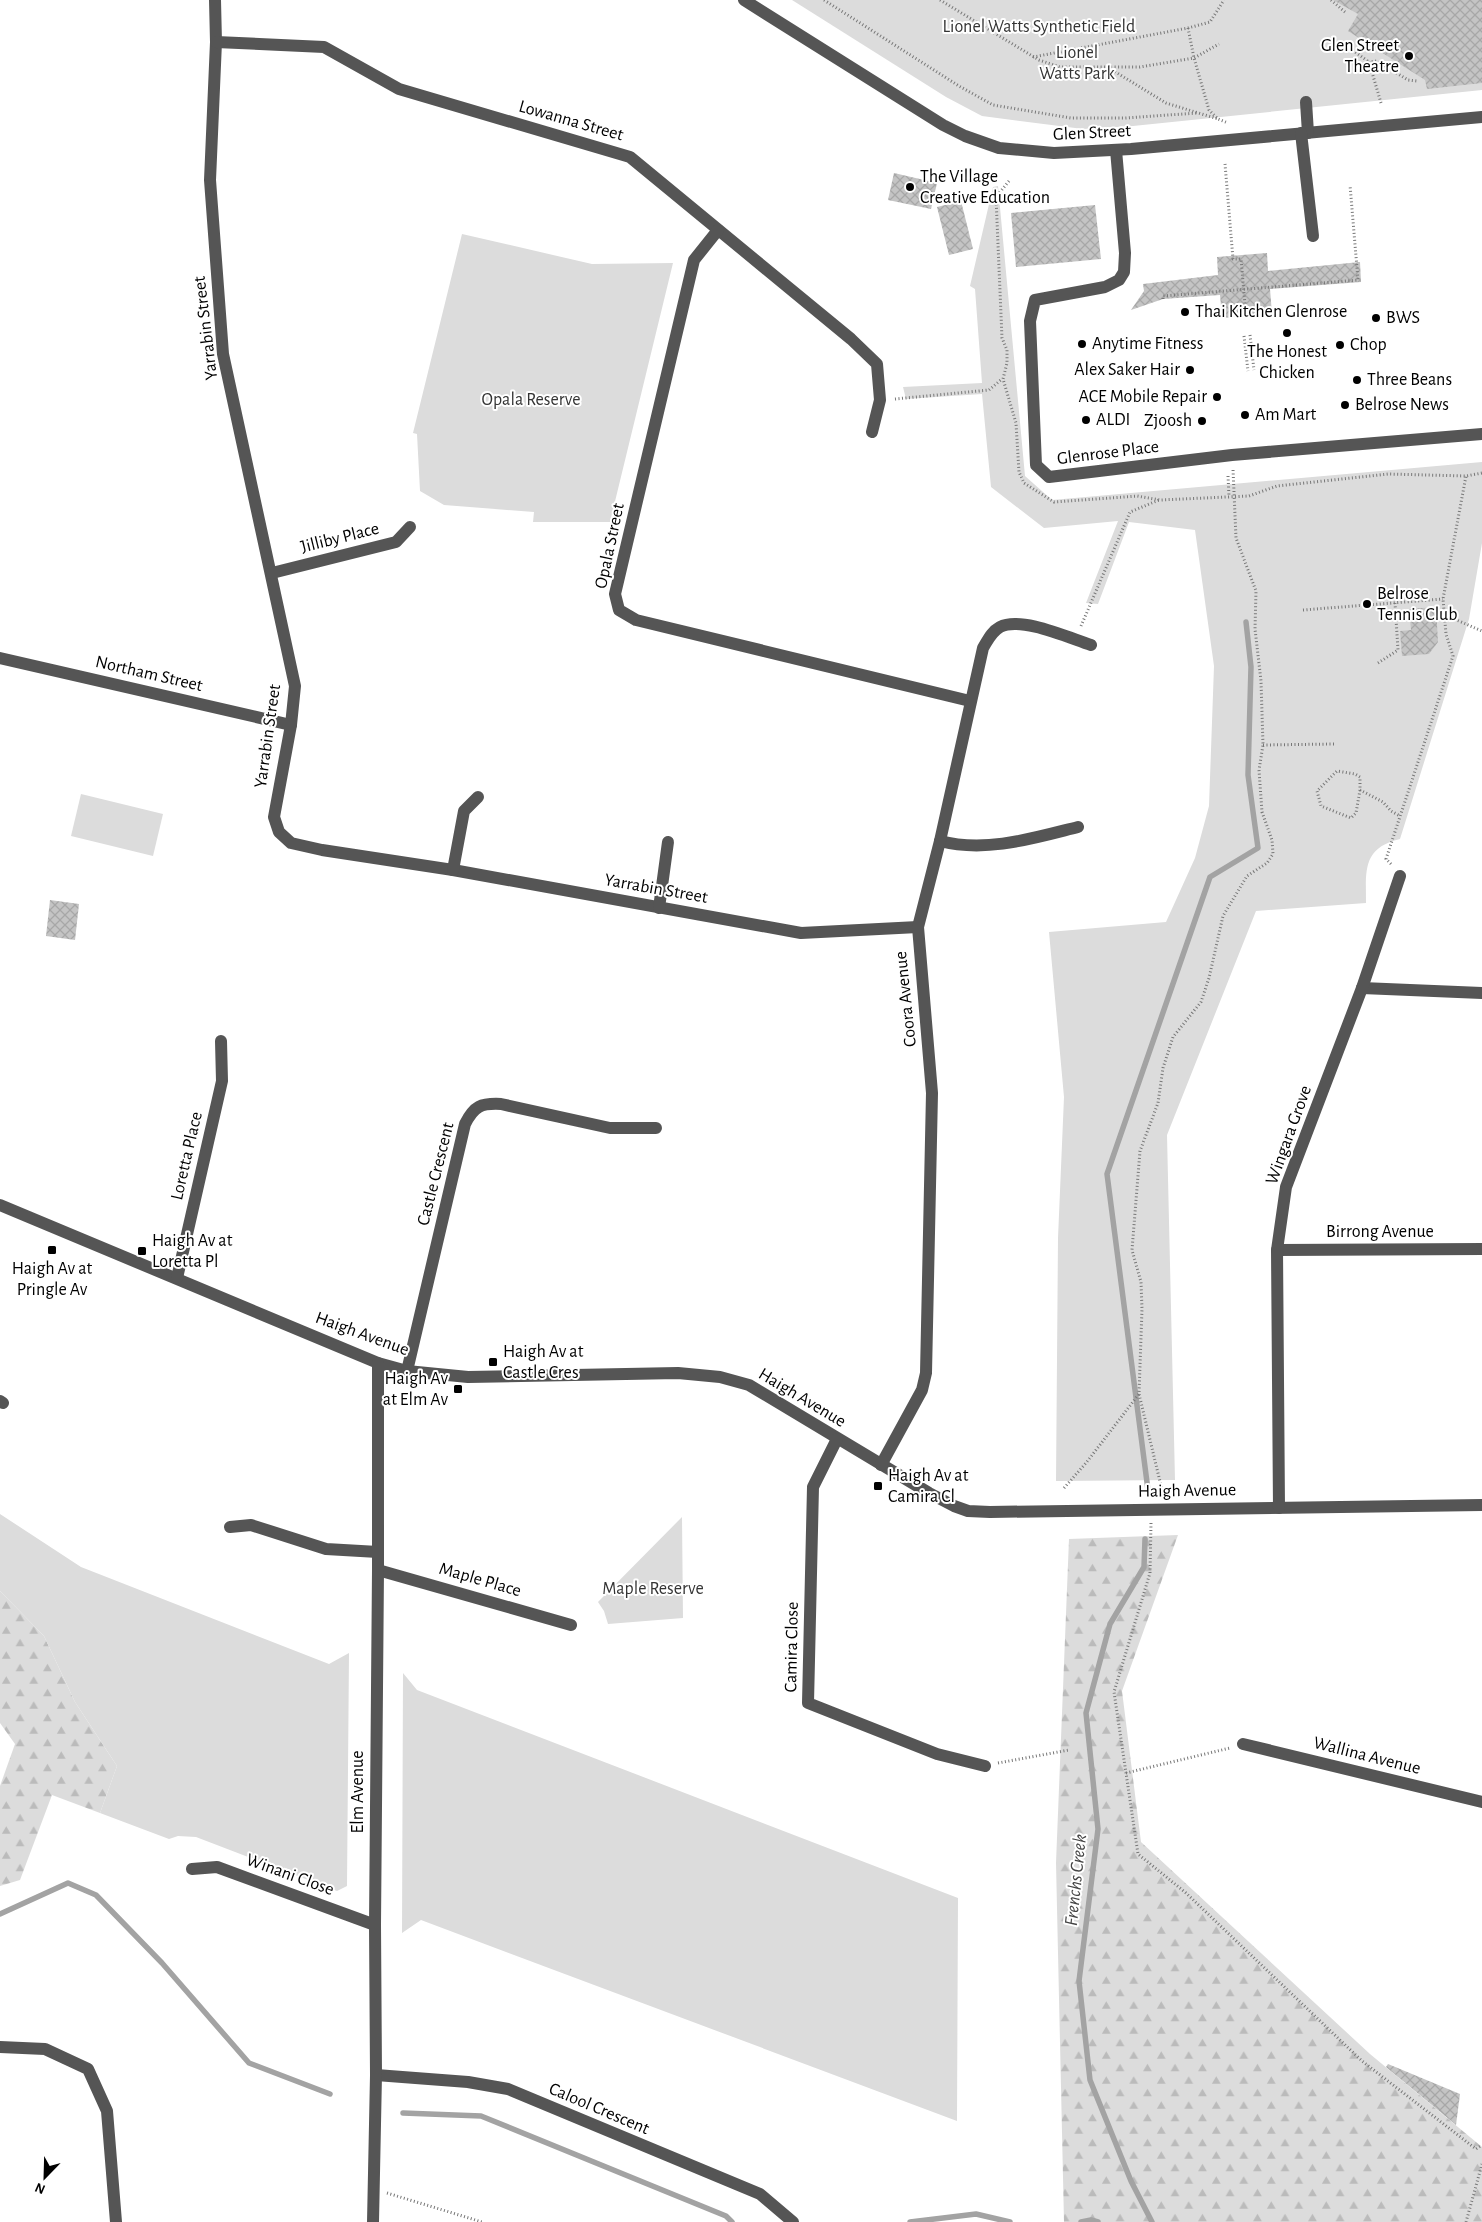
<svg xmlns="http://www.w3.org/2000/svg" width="1482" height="2222" viewBox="0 0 1482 2222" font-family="'Alegreya Sans',sans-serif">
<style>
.forest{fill:url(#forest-firs)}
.park{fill:#dcdcdc}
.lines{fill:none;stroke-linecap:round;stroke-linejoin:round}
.stream{stroke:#a3a3a3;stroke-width:5.5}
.building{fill:url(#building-cross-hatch)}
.path{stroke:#777;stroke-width:3;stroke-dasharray:1 2.5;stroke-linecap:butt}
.minor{stroke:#555;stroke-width:12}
.poi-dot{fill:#000;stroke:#fff;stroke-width:2}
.labels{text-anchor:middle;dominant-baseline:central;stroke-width:4;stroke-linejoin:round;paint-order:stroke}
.park-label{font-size:18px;fill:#333;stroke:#fff}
.poi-label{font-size:18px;fill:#000;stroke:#fff;text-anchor:start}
.street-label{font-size:18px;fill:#000;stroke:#fff}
.water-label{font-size:19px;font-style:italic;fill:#444;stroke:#fff}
</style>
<defs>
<pattern id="forest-firs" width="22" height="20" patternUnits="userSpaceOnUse" patternTransform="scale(1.25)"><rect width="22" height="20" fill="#dcdcdc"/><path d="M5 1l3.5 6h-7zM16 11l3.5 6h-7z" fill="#bbb"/></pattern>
<pattern id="building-cross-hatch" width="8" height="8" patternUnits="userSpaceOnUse" patternTransform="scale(1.25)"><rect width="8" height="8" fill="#c4c4c4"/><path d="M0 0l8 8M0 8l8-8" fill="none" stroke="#a7a7a7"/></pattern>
</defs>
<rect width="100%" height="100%" fill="#fff"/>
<g class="forest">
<polygon points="1178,1535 1122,1691 1141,1842 1370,2054 1482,2147 1482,2222 1064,2222 1056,1863 1069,1539"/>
<polygon points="0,1591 44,1636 75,1702 117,1766 100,1813 52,1795 20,1880 0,1886 0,1786 15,1744 0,1723"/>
</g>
<g class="park">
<polygon points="792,0 1482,0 1482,90 1133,126 1083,129 982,116 946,97"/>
<path d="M998,186L1025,476L1052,500L1482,462V543L1469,619L1400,839C1362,848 1366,871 1366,903L1256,911L1167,1135L1175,1480L1056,1481L1058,1238L1064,1097L1049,932L1166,922L1195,858L1209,806L1214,666L1195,530L1129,522L1098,604L1086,603L1118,521L1044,528L991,487L982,394L906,399L903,387L982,383L975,289L970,286L993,187Z"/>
<polygon points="462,234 592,264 673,263 610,522 533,522 534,512 444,505 420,491 417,434 413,433"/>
<polygon points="81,794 163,814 153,856 71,836"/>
<polygon points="0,1514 81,1567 329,1664 349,1653 347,1886 337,1891 196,1837 178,1836 169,1839 100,1813 117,1766 75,1702 44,1636 0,1591"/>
<polygon points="682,1517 683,1618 608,1624 604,1611 598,1602"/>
<polygon points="403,1673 417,1690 958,1898 957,2121 421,1920 402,1933"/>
</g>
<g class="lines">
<g class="stream">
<polyline points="1148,1490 1107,1174 1210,877 1258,848 1248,775 1251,667 1246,622"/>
<polyline points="1145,1539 1144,1567 1110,1624 1086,1713 1098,1829 1079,1981 1090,2080 1131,2181 1152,2222"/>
<polyline points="0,1914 68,1883 96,1895 162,1963 249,2063 330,2094"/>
<polyline points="403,2113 481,2116 726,2216 732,2222"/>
<polyline points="910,2222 976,2214 1010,2222"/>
<polyline points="1081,2222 1091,2220 1098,2222"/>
</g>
</g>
<g class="building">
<polygon points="1333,0 1482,0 1482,83 1427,89 1425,80 1348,31 1358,14"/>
<polygon points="894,173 937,183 931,209 888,200"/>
<polygon points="961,201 973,249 949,255 937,207"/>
<polygon points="1095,205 1101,259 1016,267 1011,213"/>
<polygon points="1267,253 1268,271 1360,262 1361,282 1270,289 1272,314 1222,318 1220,295 1163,299 1131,310 1144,291 1143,284 1218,275 1217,257"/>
<polygon points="1436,607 1438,642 1429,654 1402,656 1400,631 1411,630 1409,609"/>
<polygon points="50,900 79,904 75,940 46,936"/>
<polygon points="1388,2064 1460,2094 1456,2125 1386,2067"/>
</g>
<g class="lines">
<g class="path">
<polyline points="824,0 959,86 993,105 1071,118 1125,118 1198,113"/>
<polyline points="940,0 1039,60 1060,67 1140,67 1194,58 1219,44"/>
<polyline points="1331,0 1345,12"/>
<polyline points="1188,28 1194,58 1209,110 1218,119 1228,123"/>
<polyline points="1344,44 1369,62"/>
<polyline points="1033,57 1188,28 1210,22 1224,0"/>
<polyline points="1109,68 1166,103 1218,119"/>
<polyline points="1381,103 1369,62 1377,61 1408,80 1417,81"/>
<polyline points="1225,164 1233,259 1241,259 1246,316"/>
<polyline points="1009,181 996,197 1002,338 1007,350 1007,363 1003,379 1016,423 1019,472 1024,483 1054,502 1137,496 1160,500 1249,496 1277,486 1388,474 1466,476 1482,473"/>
<polyline points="1163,299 1163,296 1358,280 1350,185"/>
<polyline points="1250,335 1254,370"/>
<polyline points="1244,336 1248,371"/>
<polyline points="895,399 989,390 1002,379"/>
<polyline points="1228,476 1229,496"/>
<polyline points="1303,610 1443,599"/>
<polyline points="1445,615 1482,631"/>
<polyline points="1081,626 1130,512 1159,500"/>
<polyline points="1378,663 1398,650 1395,603"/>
<polyline points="1263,745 1335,744"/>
<polyline points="1360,790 1356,813 1351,818 1321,806 1317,791 1337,771 1355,774 1360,777 1360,790 1383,802 1391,811 1400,816"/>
<polyline points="1391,864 1386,859 1453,656 1446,634 1443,599 1466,476"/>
<polyline points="1064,1488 1086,1463 1139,1394"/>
<polyline points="1163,1494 1139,1394 1142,1309 1141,1282 1132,1250 1140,1151 1158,1103 1163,1068 1173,1037 1201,1002 1209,978 1223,916 1247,876 1267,863 1273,854 1272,840 1262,812 1259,770 1263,745 1261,681 1255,629 1256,591 1236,538 1233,469"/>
<polyline points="1151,1523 1150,1573 1114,1692 1138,1854 1186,1893 1362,2061 1476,2149 1482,2145"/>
<polyline points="998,1763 1069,1750"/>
<polyline points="1126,1773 1230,1748"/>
<polyline points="387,2193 482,2222"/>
<polyline points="1466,2222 1482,2164"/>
</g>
<g class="minor">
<polyline points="215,0 216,42 210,180 223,354 295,686 291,725 274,817 279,832 291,843 322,850 453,870 801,933 918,927"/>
<polyline points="744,0 943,125 965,136 999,148 1054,153 1131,149 1482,117"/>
<polyline points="216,42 324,47 399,89 630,157 851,339 877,364 880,400 872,432"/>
<polyline points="1306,102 1308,133"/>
<polyline points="1301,133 1313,236"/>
<polyline points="1116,150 1125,253 1124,272 1119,280 1105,287 1035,300 1030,321 1036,465 1049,477 1232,455 1482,434"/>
<polyline points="718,230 694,260 615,594 619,610 636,620 970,701"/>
<polyline points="272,573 396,542 410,527"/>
<polyline points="0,658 291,725"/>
<path d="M940,841C986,853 1034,838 1078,827"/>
<polyline points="453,870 464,811 478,797"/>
<polyline points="659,908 668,842"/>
<polyline points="1362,988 1482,993"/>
<polyline points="0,1205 378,1363 407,1371 468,1377 678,1373 720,1377 749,1385 929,1493 954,1506 968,1511 990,1512 1482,1505"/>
<polyline points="1277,1250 1482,1249"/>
<polyline points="177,1278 222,1081 221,1041"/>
<path d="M407,1371L465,1124C474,1106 481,1103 501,1104L610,1128H656"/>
<polyline points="0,1401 3,1403"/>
<polyline points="837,1439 813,1487 808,1703 937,1754 985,1766"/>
<path d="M881,1465L922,1390L926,1373L932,1093L918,927L940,841L983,648C988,640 991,632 1000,627C1021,616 1069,638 1091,645"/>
<polyline points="1279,1508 1277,1250 1286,1187 1362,988 1400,876"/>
<polyline points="230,1527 251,1525 326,1549 378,1552"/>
<polyline points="378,1570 571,1625"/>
<polyline points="1243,1744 1482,1802"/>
<polyline points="192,1869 217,1867 375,1925"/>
<polyline points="0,2047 45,2049 88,2069 107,2111 116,2222"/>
<polyline points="376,2075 468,2082 508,2089 760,2194 793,2222"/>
<polyline points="373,2222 376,2075 375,1925 378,1570 378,1363"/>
</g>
</g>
<g class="poi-dot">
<circle cx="1409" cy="56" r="5"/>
<circle cx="910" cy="187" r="5"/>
<circle cx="1185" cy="312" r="5"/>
<circle cx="1376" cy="318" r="5"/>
<circle cx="1287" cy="333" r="5"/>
<circle cx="1082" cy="344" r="5"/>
<circle cx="1340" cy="345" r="5"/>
<circle cx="1190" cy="370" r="5"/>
<circle cx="1357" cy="380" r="5"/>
<circle cx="1217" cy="397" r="5"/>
<circle cx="1345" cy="405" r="5"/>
<circle cx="1245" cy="415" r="5"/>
<circle cx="1086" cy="420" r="5"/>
<circle cx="1202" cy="421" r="5"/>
<circle cx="1367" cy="604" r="5"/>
<rect x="47" y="1245" width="10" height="10" rx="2.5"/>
<rect x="137" y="1246" width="10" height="10" rx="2.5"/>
<rect x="488" y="1357" width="10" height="10" rx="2.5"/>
<rect x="453" y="1384" width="10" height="10" rx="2.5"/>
<rect x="873" y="1481" width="10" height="10" rx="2.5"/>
</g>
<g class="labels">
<g class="park-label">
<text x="1039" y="27">Lionel Watts Synthetic Field</text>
<text x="1077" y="53">Lionel<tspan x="1077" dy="21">Watts Park</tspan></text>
<text x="531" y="400">Opala Reserve</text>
<text x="653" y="1589">Maple Reserve</text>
</g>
<g class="poi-label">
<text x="1399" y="46" text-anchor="end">Glen Street<tspan x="1399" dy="21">Theatre</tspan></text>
<text x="920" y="177">The Village<tspan x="920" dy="21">Creative Education</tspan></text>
<text x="1195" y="312">Thai Kitchen Glenrose</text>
<text x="1386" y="318">BWS</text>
<text x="1092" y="344">Anytime Fitness</text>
<text x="1350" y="345">Chop</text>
<text x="1287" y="352" text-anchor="middle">The Honest<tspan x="1287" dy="21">Chicken</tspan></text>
<text x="1180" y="370" text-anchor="end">Alex Saker Hair</text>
<text x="1367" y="380">Three Beans</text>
<text x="1207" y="397" text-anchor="end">ACE Mobile Repair</text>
<text x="1355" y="405">Belrose News</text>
<text x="1255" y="415">Am Mart</text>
<text x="1096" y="420">ALDI</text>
<text x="1192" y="421" text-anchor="end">Zjoosh</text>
<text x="1377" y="594">Belrose<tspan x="1377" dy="21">Tennis Club</tspan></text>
<text x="152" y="1241">Haigh Av at<tspan x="152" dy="21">Loretta Pl</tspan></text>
<text x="52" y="1269" text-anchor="middle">Haigh Av at<tspan x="52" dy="21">Pringle Av</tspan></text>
<text x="503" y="1352">Haigh Av at<tspan x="503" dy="21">Castle Cres</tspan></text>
<text x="448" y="1379" text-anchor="end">Haigh Av<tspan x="448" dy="21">at Elm Av</tspan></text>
<text x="888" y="1476">Haigh Av at<tspan x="888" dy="21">Camira Cl</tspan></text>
</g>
<g class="street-label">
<text transform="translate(571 121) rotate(16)">Lowanna Street</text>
<text transform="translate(1092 133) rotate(-3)">Glen Street</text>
<text transform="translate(206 328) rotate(-97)">Yarrabin Street</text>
<text transform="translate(1108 453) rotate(-7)">Glenrose Place</text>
<text transform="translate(340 538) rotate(-14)">Jilliby Place</text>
<text transform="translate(610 546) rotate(-78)">Opala Street</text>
<text transform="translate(149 674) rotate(13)">Northam Street</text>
<text transform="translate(268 736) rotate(-82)">Yarrabin Street</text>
<text transform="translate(656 889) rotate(10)">Yarrabin Street</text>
<text transform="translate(906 999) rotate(-96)">Coora Avenue</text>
<text transform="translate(1289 1135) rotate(-70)">Wingara Grove</text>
<text transform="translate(187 1156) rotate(-77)">Loretta Place</text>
<text transform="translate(436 1174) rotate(-76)">Castle Crescent</text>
<text x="1380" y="1232">Birrong Avenue</text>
<text transform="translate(362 1334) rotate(20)">Haigh Avenue</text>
<text transform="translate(802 1398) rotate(31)">Haigh Avenue</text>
<text transform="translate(1187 1491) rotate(-1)">Haigh Avenue</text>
<text transform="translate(480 1580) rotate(16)">Maple Place</text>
<text transform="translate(792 1647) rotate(-89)">Camira Close</text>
<text transform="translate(1367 1756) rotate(14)">Wallina Avenue</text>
<text transform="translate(358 1792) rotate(-90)">Elm Avenue</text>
<text transform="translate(290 1875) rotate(20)">Winani Close</text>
<text transform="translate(599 2109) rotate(23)">Calool Crescent</text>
</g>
<g class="water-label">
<text transform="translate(1076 1880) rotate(-84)">Frenchs Creek</text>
</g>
</g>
<g transform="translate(45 2177) rotate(203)" stroke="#ffffff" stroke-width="4" paint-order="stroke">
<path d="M0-4L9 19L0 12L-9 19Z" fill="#000000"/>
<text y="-8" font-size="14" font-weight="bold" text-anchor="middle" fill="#000000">N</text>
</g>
</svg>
